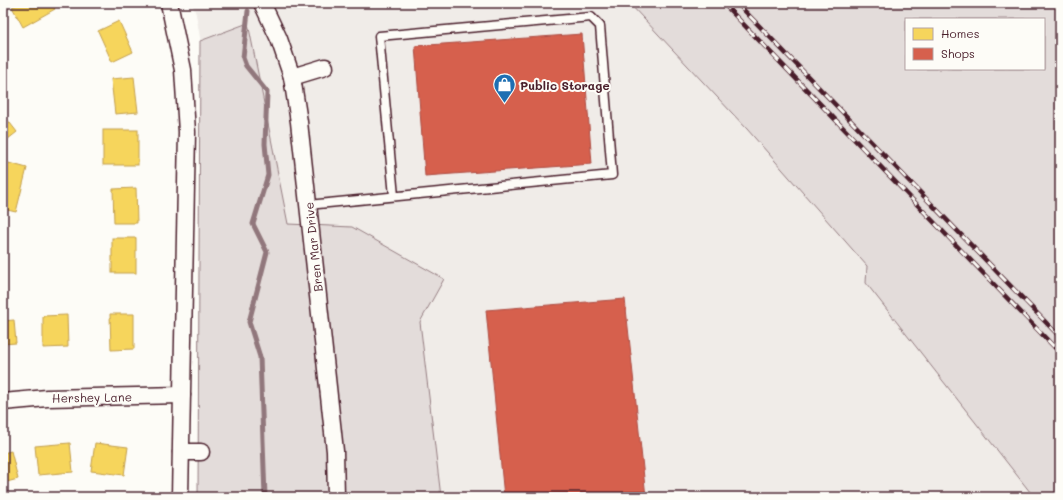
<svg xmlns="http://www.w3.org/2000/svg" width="1063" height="500" viewBox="0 0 1063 500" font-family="Mali,sans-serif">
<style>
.built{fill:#f0ece8}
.green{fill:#e3dcda;stroke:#967e82;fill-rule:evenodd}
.homes{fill:#f6d55c;stroke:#c29e4d}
.shops{fill:#d6604d;stroke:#ac4c43}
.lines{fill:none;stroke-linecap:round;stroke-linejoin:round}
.stream{stroke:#91777b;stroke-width:5}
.lane-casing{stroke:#4a1f2b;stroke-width:11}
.street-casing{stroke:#4a1f2b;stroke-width:19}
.lane{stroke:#fdfcf7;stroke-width:8}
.street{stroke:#fdfcf7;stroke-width:16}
.rail-casing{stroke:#4a1f2b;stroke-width:4.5}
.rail{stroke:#fdfcf7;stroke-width:3;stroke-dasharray:9;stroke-linecap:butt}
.labels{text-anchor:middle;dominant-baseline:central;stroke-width:4;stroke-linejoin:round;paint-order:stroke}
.poi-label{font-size:12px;font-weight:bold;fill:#4a1f2b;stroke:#fdfcf7;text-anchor:start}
.street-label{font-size:12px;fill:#4a1f2b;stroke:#fdfcf7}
</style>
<rect width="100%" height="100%" fill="#fdfcf7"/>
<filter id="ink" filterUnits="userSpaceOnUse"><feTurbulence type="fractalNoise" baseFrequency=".025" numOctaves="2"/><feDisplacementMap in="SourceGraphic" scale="8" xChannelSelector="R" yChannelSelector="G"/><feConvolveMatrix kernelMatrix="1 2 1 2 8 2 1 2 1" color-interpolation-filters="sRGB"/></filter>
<g filter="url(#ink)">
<polygon class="built" points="192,3 641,3 756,123 1060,497 206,497 210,97 196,14"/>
<g class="green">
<path d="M629,3H1060V497H1034L866,283L867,266L747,129ZM906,19H1044V69H906Z"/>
<polygon points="248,23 288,224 352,227 444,279 420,322 441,497 198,497 200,41"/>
</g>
<g class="homes">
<polygon points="20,3 51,3 55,9 23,27 12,7"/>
<polygon points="119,21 133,52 112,62 98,31"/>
<polygon points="134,77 138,112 115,114 111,79"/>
<polygon points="3,114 17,132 3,143"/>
<rect x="103" y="130" width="35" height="35"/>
<polygon points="5,162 27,168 16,212 3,209 3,169"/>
<polygon points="136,188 137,223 114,223 113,189"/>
<rect x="112" y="238" width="24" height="35"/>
<polygon points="110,314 134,314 134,349 111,350"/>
<polygon points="67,315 68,347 43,348 43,316"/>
<polygon points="14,320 16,343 3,344 3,321"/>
<polygon points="70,443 73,472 38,475 35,446"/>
<polygon points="95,443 128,447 124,475 91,471"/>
<polygon points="11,451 18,479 3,483 3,453"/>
</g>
<g class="shops">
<polygon points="582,34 592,164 425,176 415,46"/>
<polygon points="625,299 646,497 504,497 486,310"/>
</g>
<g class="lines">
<polyline class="stream" points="248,11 243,58 246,66 267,92 265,144 268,175 253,224 267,252 249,322 260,357 265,497"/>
<defs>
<polyline id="lane" points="308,205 612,175 600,26 591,17 379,36 394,196"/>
<g id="street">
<polyline points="169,3 183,70 187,132 180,497"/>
<polyline points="262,3 279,39 292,77 299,122 335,451 336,497"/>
<polyline points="292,77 325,67"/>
<polyline points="3,402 47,398 182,395"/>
<polyline points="181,452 201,452"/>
</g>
</defs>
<use href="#lane" class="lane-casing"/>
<use href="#street" class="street-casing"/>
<use href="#lane" class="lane"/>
<use href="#street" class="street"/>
<defs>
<g id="rail">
<polyline points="723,3 1060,353"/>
<polyline points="737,3 1060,337"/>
</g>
</defs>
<use href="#rail" class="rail-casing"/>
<use href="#rail" class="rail"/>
</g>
</g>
<defs>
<symbol id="shop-pin" viewBox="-11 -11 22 30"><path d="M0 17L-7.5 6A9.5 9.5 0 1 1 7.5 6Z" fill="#1f6fb2" stroke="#fdfcf7"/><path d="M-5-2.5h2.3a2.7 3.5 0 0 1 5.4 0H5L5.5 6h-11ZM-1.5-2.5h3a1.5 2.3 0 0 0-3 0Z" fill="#fff"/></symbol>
</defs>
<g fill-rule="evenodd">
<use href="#shop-pin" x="492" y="72" width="25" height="34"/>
</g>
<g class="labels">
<g class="poi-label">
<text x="520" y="85">Public Storage</text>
</g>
<g class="street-label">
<text transform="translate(313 247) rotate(-96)">Bren Mar Drive</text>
<text transform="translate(92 397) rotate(-1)">Hershey Lane</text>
</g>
</g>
<rect width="1063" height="500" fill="none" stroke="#fdfcf7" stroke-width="16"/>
<rect x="8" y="8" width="1047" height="484" fill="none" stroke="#4a1f2b" stroke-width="1.5" filter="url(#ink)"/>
<rect x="905" y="18" width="140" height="52" fill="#fdfcf7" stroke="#b5a4a5"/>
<rect x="913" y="28" width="20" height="12" fill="#f6d55c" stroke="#b5a4a5"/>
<text x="941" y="38" font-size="12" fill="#4a1f2b">Homes</text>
<rect x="913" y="48" width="20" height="12" fill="#d6604d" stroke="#b5a4a5"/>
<text x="941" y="58" font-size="12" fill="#4a1f2b">Shops</text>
</svg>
